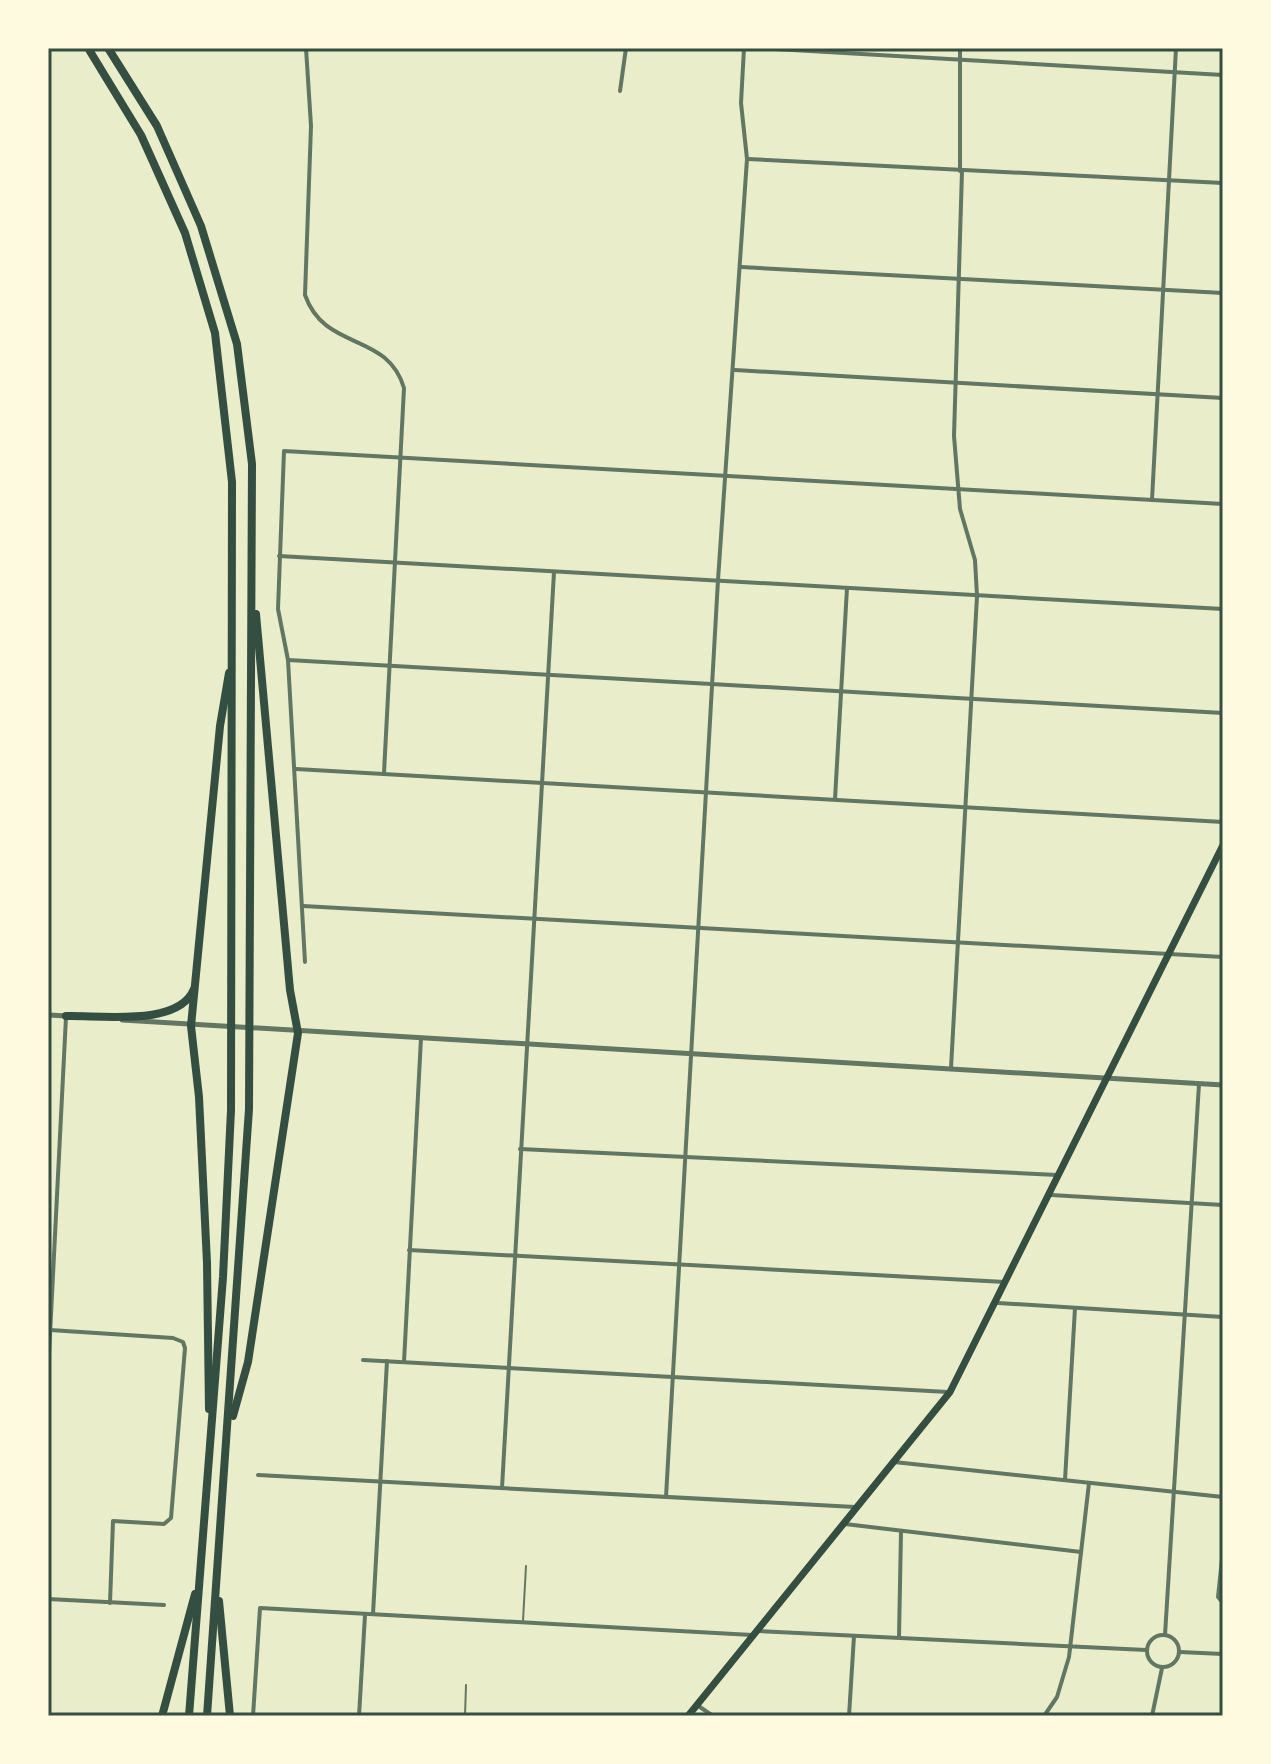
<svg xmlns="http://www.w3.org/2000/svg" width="1271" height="1764" viewBox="0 0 1271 1764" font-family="Rubik,sans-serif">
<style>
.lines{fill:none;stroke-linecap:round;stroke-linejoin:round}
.service{stroke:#617663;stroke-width:2}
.minor{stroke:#617663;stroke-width:4}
.tertiary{stroke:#617663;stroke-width:5}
.primary{stroke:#344e41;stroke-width:7}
.motorway{stroke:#344e41;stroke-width:8}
.neatline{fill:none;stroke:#344e41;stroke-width:3}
</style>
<rect width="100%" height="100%" fill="#e9edc9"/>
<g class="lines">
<g class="service">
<polyline points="523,1621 526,1566"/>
<polyline points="465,1716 466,1685"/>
</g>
<g class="minor">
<path d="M306,48L311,126L305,295C325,352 387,331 404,388L384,773"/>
<polyline points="758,48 1223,75"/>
<polyline points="960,48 960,171"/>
<polyline points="620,91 626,48"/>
<polyline points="747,159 1223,183"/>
<polyline points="741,267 1223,293"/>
<polyline points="735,370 1223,398"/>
<polyline points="1152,500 1176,48"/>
<polyline points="279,556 1223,609"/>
<polyline points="288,660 1223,713"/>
<polyline points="296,769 1223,822"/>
<polyline points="835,799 847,588"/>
<polyline points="303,906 1223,957"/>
<polyline points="305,962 288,660 278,609 284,451 1223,504"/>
<polyline points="951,1068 977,596 975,560 960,509 954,436 962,171"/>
<polyline points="520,1149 1057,1175"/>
<polyline points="1051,1195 1223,1205"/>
<polyline points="409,1250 1005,1282"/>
<polyline points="998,1303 1223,1317"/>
<polyline points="50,1330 173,1338 183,1342 185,1348 171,1518 164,1524 113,1521 110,1603"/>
<polyline points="363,1360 948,1392"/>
<polyline points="404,1362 421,1038"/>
<polyline points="48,1374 66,1017"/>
<polyline points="894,1462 1223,1497"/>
<polyline points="258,1475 855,1507"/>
<polyline points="1065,1480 1075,1308"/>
<polyline points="502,1488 554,572"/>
<polyline points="666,1497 718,580 747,159 741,103 744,48"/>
<polyline points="845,1524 1081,1552"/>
<polyline points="1223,1550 1218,1597 1223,1603"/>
<polyline points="48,1599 164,1605"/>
<polyline points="373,1614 387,1361"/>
<polyline points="757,1631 1146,1650"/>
<circle cx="1163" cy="1651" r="16"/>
<polyline points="1165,1635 1199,1084"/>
<polyline points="899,1637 901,1532"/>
<polyline points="1180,1652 1223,1654"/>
<polyline points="697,1705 713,1716"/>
<polyline points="253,1716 260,1608 752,1635"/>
<polyline points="359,1716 365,1615"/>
<polyline points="849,1716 854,1636"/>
<polyline points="1044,1716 1057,1697 1069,1657 1089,1483"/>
<polyline points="1152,1716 1162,1668"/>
</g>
<g class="tertiary">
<polyline points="48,1015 68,1016"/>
<polyline points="122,1020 1223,1085"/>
</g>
<polyline class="primary" points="688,1716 950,1392 1223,845"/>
<g class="motorway">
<polyline points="88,48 141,135 185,233 215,333 232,482 231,1110 223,1277 189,1716"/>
<polyline points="108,48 157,126 201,226 237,344 252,464 249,1109 207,1716"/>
<path d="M66,1016C101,1015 179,1027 194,989"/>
<polyline points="209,1409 207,1263 199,1097 191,1026 220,726 229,673"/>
<polyline points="233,1416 248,1362 298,1033 290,990 256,614"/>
<polyline points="219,1601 230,1716"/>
<polyline points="162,1716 195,1594"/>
</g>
</g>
<rect width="1271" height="1764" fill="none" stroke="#fefae0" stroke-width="100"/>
<rect x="50" y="50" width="1171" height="1664" class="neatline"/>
</svg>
